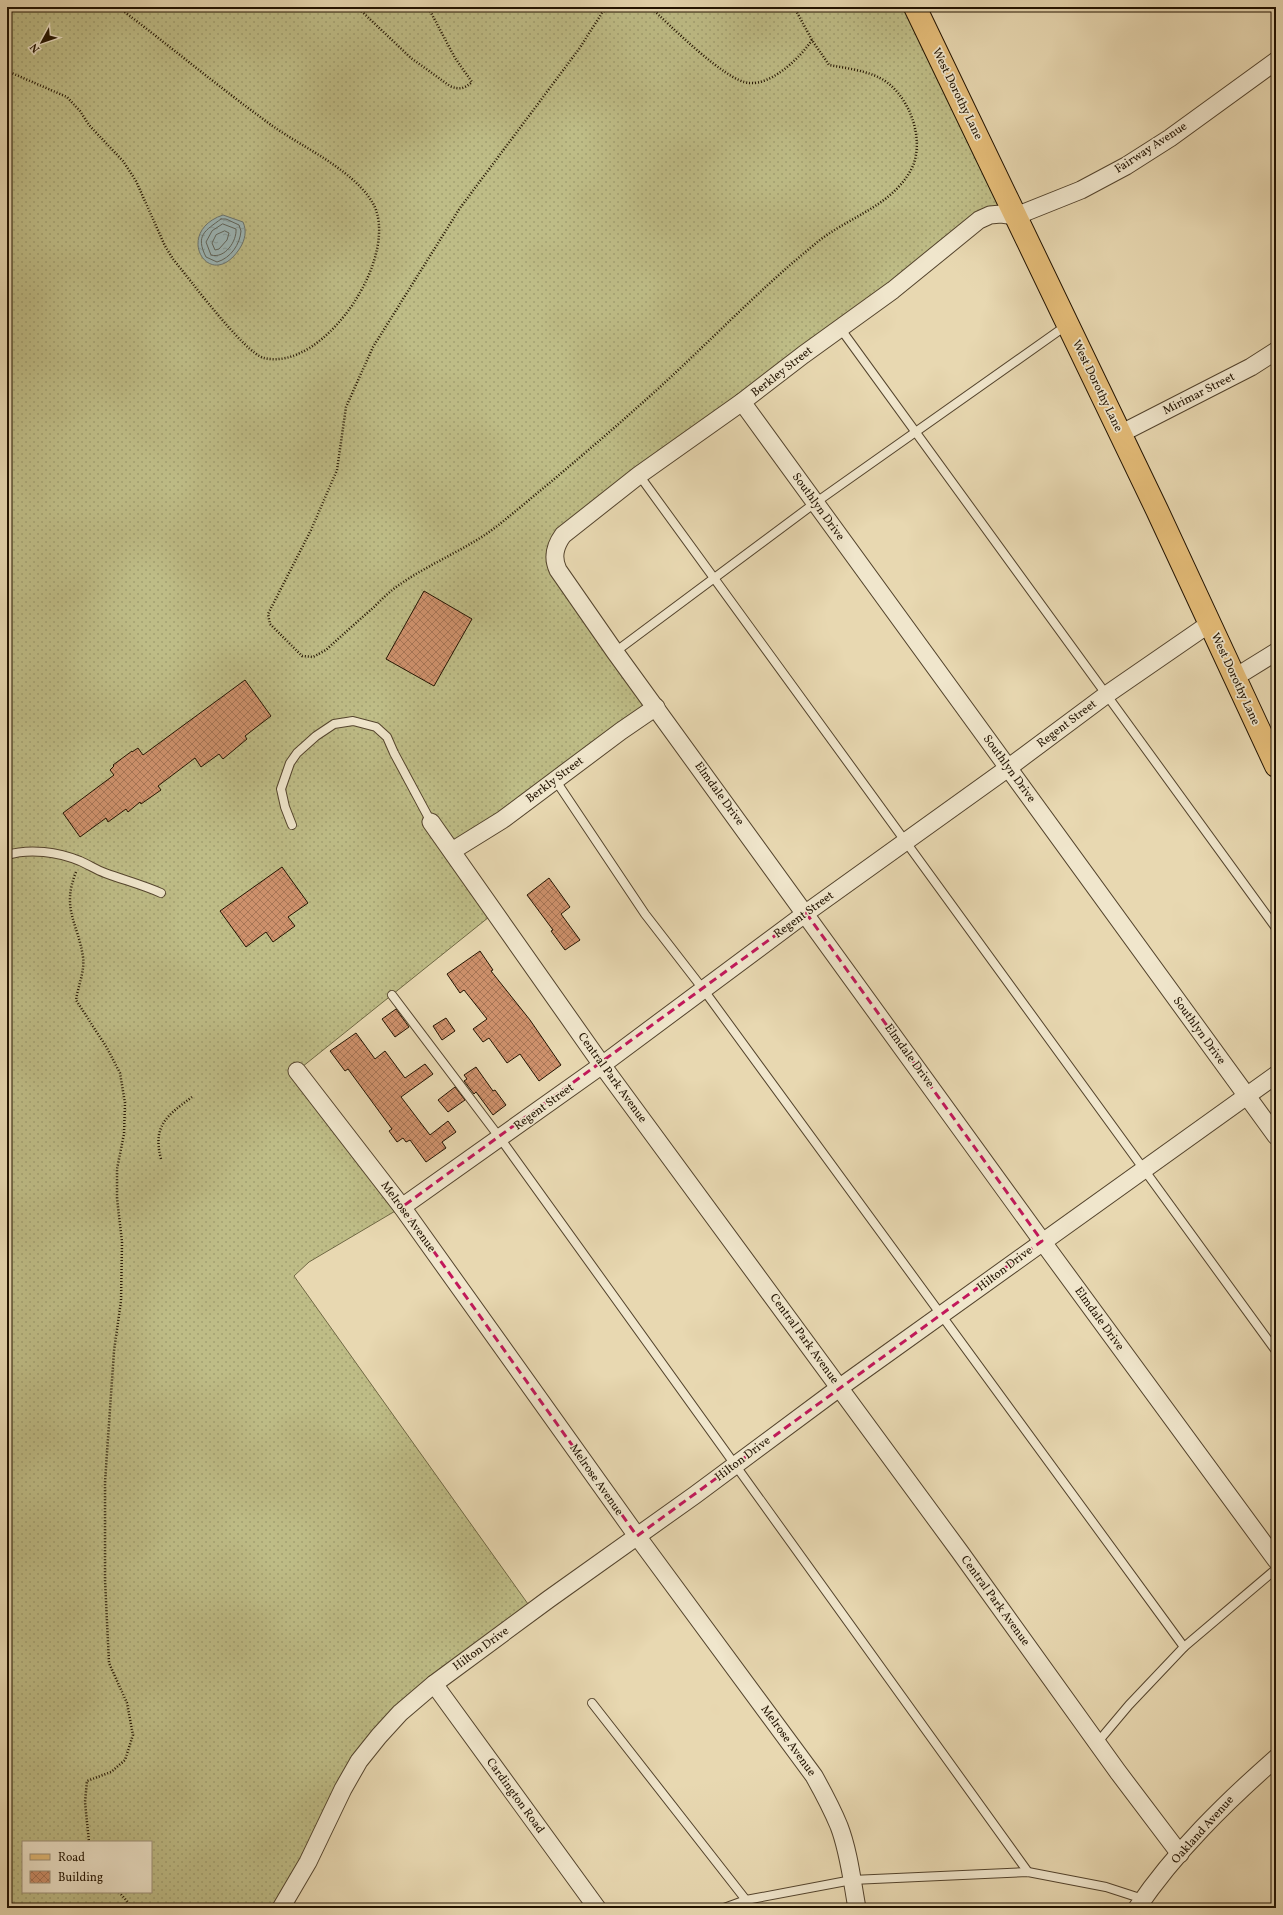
<svg xmlns="http://www.w3.org/2000/svg" width="1283" height="1915" viewBox="0 0 1283 1915" font-family="Vollkorn,serif">
<style>
.grass{fill:url(#grass-dots);stroke:#706844;fill-rule:evenodd}
.water{fill:url(#water-ripples);stroke:#6b756f}
.lines{fill:none;stroke-linecap:round;stroke-linejoin:round}
.shore{stroke:#5f655c;stroke-width:1}
.building{fill:url(#building-cross-hatch);stroke:#221301}
.service-casing{stroke:#54442d;stroke-width:10}
.minor-casing{stroke:#54442d;stroke-width:19}
.primary-casing{stroke:#221301;stroke-width:24}
.path{stroke:#221301;stroke-width:2.5;stroke-dasharray:1 2;stroke-linecap:butt}
.service{stroke:#f0e6cc;stroke-width:8}
.minor{stroke:#f0e6cc;stroke-width:17}
.primary{stroke:#e4bc78;stroke-width:22}
.marked{fill:none;stroke:#c2185b;stroke-width:3;stroke-dasharray:8 5;stroke-linejoin:round}
.labels{text-anchor:middle;dominant-baseline:central;stroke-width:3.5;stroke-linejoin:round;paint-order:stroke}
.street-label{font-size:12px;fill:#221301;stroke:#f0e6cc}
</style>
<defs>
<pattern id="grass-dots" width="8" height="8" patternUnits="userSpaceOnUse"><rect width="8" height="8" fill="#bebc86"/><path d="M2 2h.1M6 6h.1" fill="none" stroke="#a3a172" stroke-width="1.8" stroke-linecap="round"/></pattern>
<pattern id="water-ripples" width="26" height="14" patternUnits="userSpaceOnUse"><rect width="26" height="14" fill="#9cb7b8"/><path d="M2 4q2-2 4 0t4 0M15 11q2-2 4 0t4 0" fill="none" stroke="#869c9c"/></pattern>
<pattern id="building-cross-hatch" width="8" height="8" patternUnits="userSpaceOnUse"><rect width="8" height="8" fill="#ce916c"/><path d="M0 0l8 8M0 8l8-8" fill="none" stroke="#a77556"/></pattern>
</defs>
<rect width="100%" height="100%" fill="#e8d8b1"/>
<filter id="stains"><feTurbulence type="fractalNoise" baseFrequency=".005" numOctaves="4"/><feColorMatrix values="0 0 0 0 .2 0 0 0 0 .09 0 0 0 0 .02 0 0 0 .5 -.17"/></filter>
<radialGradient id="worn" r=".72"><stop offset=".6" stop-color="#630" stop-opacity="0"/><stop offset="1" stop-color="#630" stop-opacity=".3"/></radialGradient>
<path class="grass" d="M7,7H915L1016,216L1001,214L563,535L554,556L656,707L453,851L494,913L297,1071L402,1207L309,1262L294,1276L533,1611L379,1736L281,1908H7ZM23,1842H151V1892H23Z"/>
<path class="water" d="M223,215L243,222C247,231 245,240 240,248C210,295 172,232 223,215Z"/>
<g class="lines">
<g class="shore">
<path d="M221,219H226L239,225L241,231C240,244 231,258 217,262L206,257C195,235 205,231 221,219Z"/>
<path d="M223,224L236,229C237,241 225,259 211,255L206,242L212,231Z"/>
<polygon points="225,231 229,233 227,240 219,249 215,250 212,243 216,235"/>
</g>
</g>
<g class="building">
<polygon points="424,591 472,619 434,686 386,659"/>
<polygon points="245,680 271,716 245,736 247,739 223,759 219,754 201,767 195,758 158,786 161,790 141,804 140,802 128,812 126,809 108,822 106,818 80,837 63,813 114,775 110,770 114,766 113,765 132,751 132,752 138,748 143,755"/>
<polygon points="282,867 308,903 288,917 295,926 273,942 266,932 246,947 220,911"/>
<polygon points="549,878 570,907 561,914 580,940 565,950 551,931 553,930 527,895"/>
<polygon points="480,951 493,970 491,971 530,1020 561,1065 539,1081 520,1054 507,1063 489,1038 483,1042 473,1029 487,1019 464,990 460,993 447,974"/>
<polygon points="396,1009 409,1027 395,1037 382,1019"/>
<polygon points="446,1018 455,1031 442,1040 433,1026"/>
<polygon points="356,1033 375,1059 385,1051 405,1078 425,1064 433,1074 401,1097 430,1135 448,1121 456,1132 442,1142 446,1148 426,1162 410,1140 406,1142 403,1138 397,1142 389,1131 392,1129 348,1069 345,1071 330,1051"/>
<polygon points="476,1067 493,1091 495,1090 506,1105 493,1115 476,1092 474,1094 464,1081 467,1079 464,1075"/>
<polygon points="455,1087 465,1100 448,1112 438,1100"/>
</g>
<g class="lines">
<defs>
<g id="service">
<polyline points="840,328 1276,928"/>
<polyline points="639,475 1276,1351"/>
<polyline points="615,652 815,503 1067,325"/>
<polyline points="556,781 645,914 703,989 1184,1647 1129,1705 1097,1743"/>
<polyline points="292,825 285,807 281,789 290,763 297,753 316,736 334,724 353,721 376,727 387,737 394,753 431,822"/>
<path d="M7,855C30,848 58,852 80,861C89,865 97,870 105,873C124,880 143,885 161,893"/>
<polyline points="392,995 500,1138 1028,1872"/>
<polyline points="1184,1647 1276,1569"/>
<polyline points="592,1703 746,1900"/>
<polyline points="724,1908 746,1900 852,1880 1028,1872 1106,1887 1143,1899"/>
</g>
<g id="minor">
<path d="M1276,61L1170,138L1126,166L1081,190L1016,216L1001,214L990,215L979,220L893,290L803,355L742,402L639,475L563,535C555,546 552,557 558,570L615,652L1042,1241L1276,1560"/>
<polyline points="742,402 1276,1136"/>
<polyline points="1120,434 1251,367 1276,351"/>
<polyline points="1234,678 1276,652"/>
<polyline points="431,822 602,1065 960,1552 1118,1772 1180,1854"/>
<polyline points="452,851 502,820 621,731 656,707"/>
<path d="M297,1071L402,1207L637,1536L814,1776C823,1792 832,1809 839,1826C849,1852 852,1881 857,1908"/>
<polyline points="402,1207 602,1065 806,913 1008,768 1106,695 1209,624"/>
<polyline points="434,1684 597,1908"/>
<polyline points="281,1908 308,1862 343,1789 359,1761 379,1736 400,1713 434,1684 549,1599 695,1495 839,1388 1276,1075"/>
<path d="M1137,1908C1175,1852 1225,1803 1276,1758"/>
</g>
<polyline id="primary" points="915,7 1157,510 1276,766"/>
</defs>
<use href="#service" class="service-casing"/>
<use href="#minor" class="minor-casing"/>
<use href="#primary" class="primary-casing"/>
<g class="path">
<path d="M357,7L411,58L450,86C459,90 464,89 472,82L455,58L428,7"/>
<path d="M609,7L602,13L579,49L460,208L373,347L346,407L337,470L311,530L268,614L270,624L302,656L313,657L326,650C342,635 358,621 374,607C382,599 390,591 399,585C430,563 472,547 501,523C555,479 608,434 659,388C711,340 760,289 815,244C847,217 892,207 912,168C926,138 908,91 878,77C863,70 845,68 829,65L812,40L794,7"/>
<path d="M650,7C669,24 725,81 749,83C772,85 800,58 812,40"/>
<path d="M7,71L67,97L80,111L89,125L123,161L136,181L165,246L173,259C188,277 245,354 264,358C325,373 405,251 371,200C349,168 306,149 274,127C221,89 170,46 118,7"/>
<path d="M76,872C61,909 78,923 83,957C85,971 78,986 76,1000L107,1048L120,1073L125,1103L124,1134L117,1169V1198L122,1242L121,1301L114,1351L105,1482V1580L109,1663L127,1703L133,1735L125,1760L111,1772L87,1781L85,1802L89,1842"/>
<path d="M161,1159C152,1125 168,1115 192,1097"/>
<polyline points="119,1892 133,1908"/>
</g>
<use href="#service" class="service"/>
<use href="#minor" class="minor"/>
<use href="#primary" class="primary"/>
</g>
<path class="marked" d="M806,913L1042,1241L637,1536L402,1207Z"/>
<g class="labels">
<g class="street-label">
<text transform="translate(957 94) rotate(64)">West Dorothy Lane</text>
<text transform="translate(1151 148) rotate(-33)">Fairway Avenue</text>
<text transform="translate(782 372) rotate(-38)">Berkley Street</text>
<text transform="translate(1097 386) rotate(64)">West Dorothy Lane</text>
<text transform="translate(1199 394) rotate(-27)">Mirimar Street</text>
<text transform="translate(818 507) rotate(54)">Southlyn Drive</text>
<text transform="translate(1235 679) rotate(65)">West Dorothy Lane</text>
<text transform="translate(1067 724) rotate(-37)">Regent Street</text>
<text transform="translate(1009 769) rotate(54)">Southlyn Drive</text>
<text transform="translate(555 780) rotate(-37)">Berkly Street</text>
<text transform="translate(719 794) rotate(54)">Elmdale Drive</text>
<text transform="translate(804 915) rotate(-36)">Regent Street</text>
<text transform="translate(1199 1031) rotate(54)">Southlyn Drive</text>
<text transform="translate(909 1056) rotate(54)">Elmdale Drive</text>
<text transform="translate(612 1078) rotate(54)">Central Park Avenue</text>
<text transform="translate(544 1107) rotate(-36)">Regent Street</text>
<text transform="translate(408 1217) rotate(54)">Melrose Avenue</text>
<text transform="translate(1005 1269) rotate(-37)">Hilton Drive</text>
<text transform="translate(1099 1319) rotate(54)">Elmdale Drive</text>
<text transform="translate(804 1339) rotate(54)">Central Park Avenue</text>
<text transform="translate(743 1459) rotate(-37)">Hilton Drive</text>
<text transform="translate(596 1480) rotate(55)">Melrose Avenue</text>
<text transform="translate(995 1601) rotate(54)">Central Park Avenue</text>
<text transform="translate(481 1649) rotate(-36)">Hilton Drive</text>
<text transform="translate(788 1741) rotate(54)">Melrose Avenue</text>
<text transform="translate(515 1796) rotate(54)">Cardington Road</text>
<text transform="translate(1203 1830) rotate(-48)">Oakland Avenue</text>
</g>
</g>
<rect width="1283" height="1915" fill="none" stroke="#e8d8b1" stroke-width="24"/>
<rect x="8" y="8" width="1267" height="1899" fill="none" stroke="#221301" stroke-width="2"/>
<rect x="12" y="12" width="1259" height="1891" fill="none" stroke="#221301"/>
<rect x="22" y="1841" width="130" height="52" fill="#f0e6cc" stroke="#9e927b"/>
<rect x="30" y="1854" width="20" height="6" fill="#e4bc78" stroke="#9e927b"/>
<text x="58" y="1861" font-size="12" fill="#221301">Road</text>
<rect x="30" y="1871" width="20" height="12" fill="url(#building-cross-hatch)" stroke="#9e927b"/>
<text x="58" y="1881" font-size="12" fill="#221301">Building</text>
<g transform="translate(42 42) rotate(230)" stroke="#f0e6cc" stroke-width="3" paint-order="stroke">
<path d="M0-3L7 15L0 10L-7 15Z" fill="#221301"/>
<text y="-6" font-size="11" font-weight="bold" text-anchor="middle" fill="#221301">N</text>
</g>
<rect width="100%" height="100%" filter="url(#stains)"/>
<rect width="100%" height="100%" fill="url(#worn)"/>
</svg>
